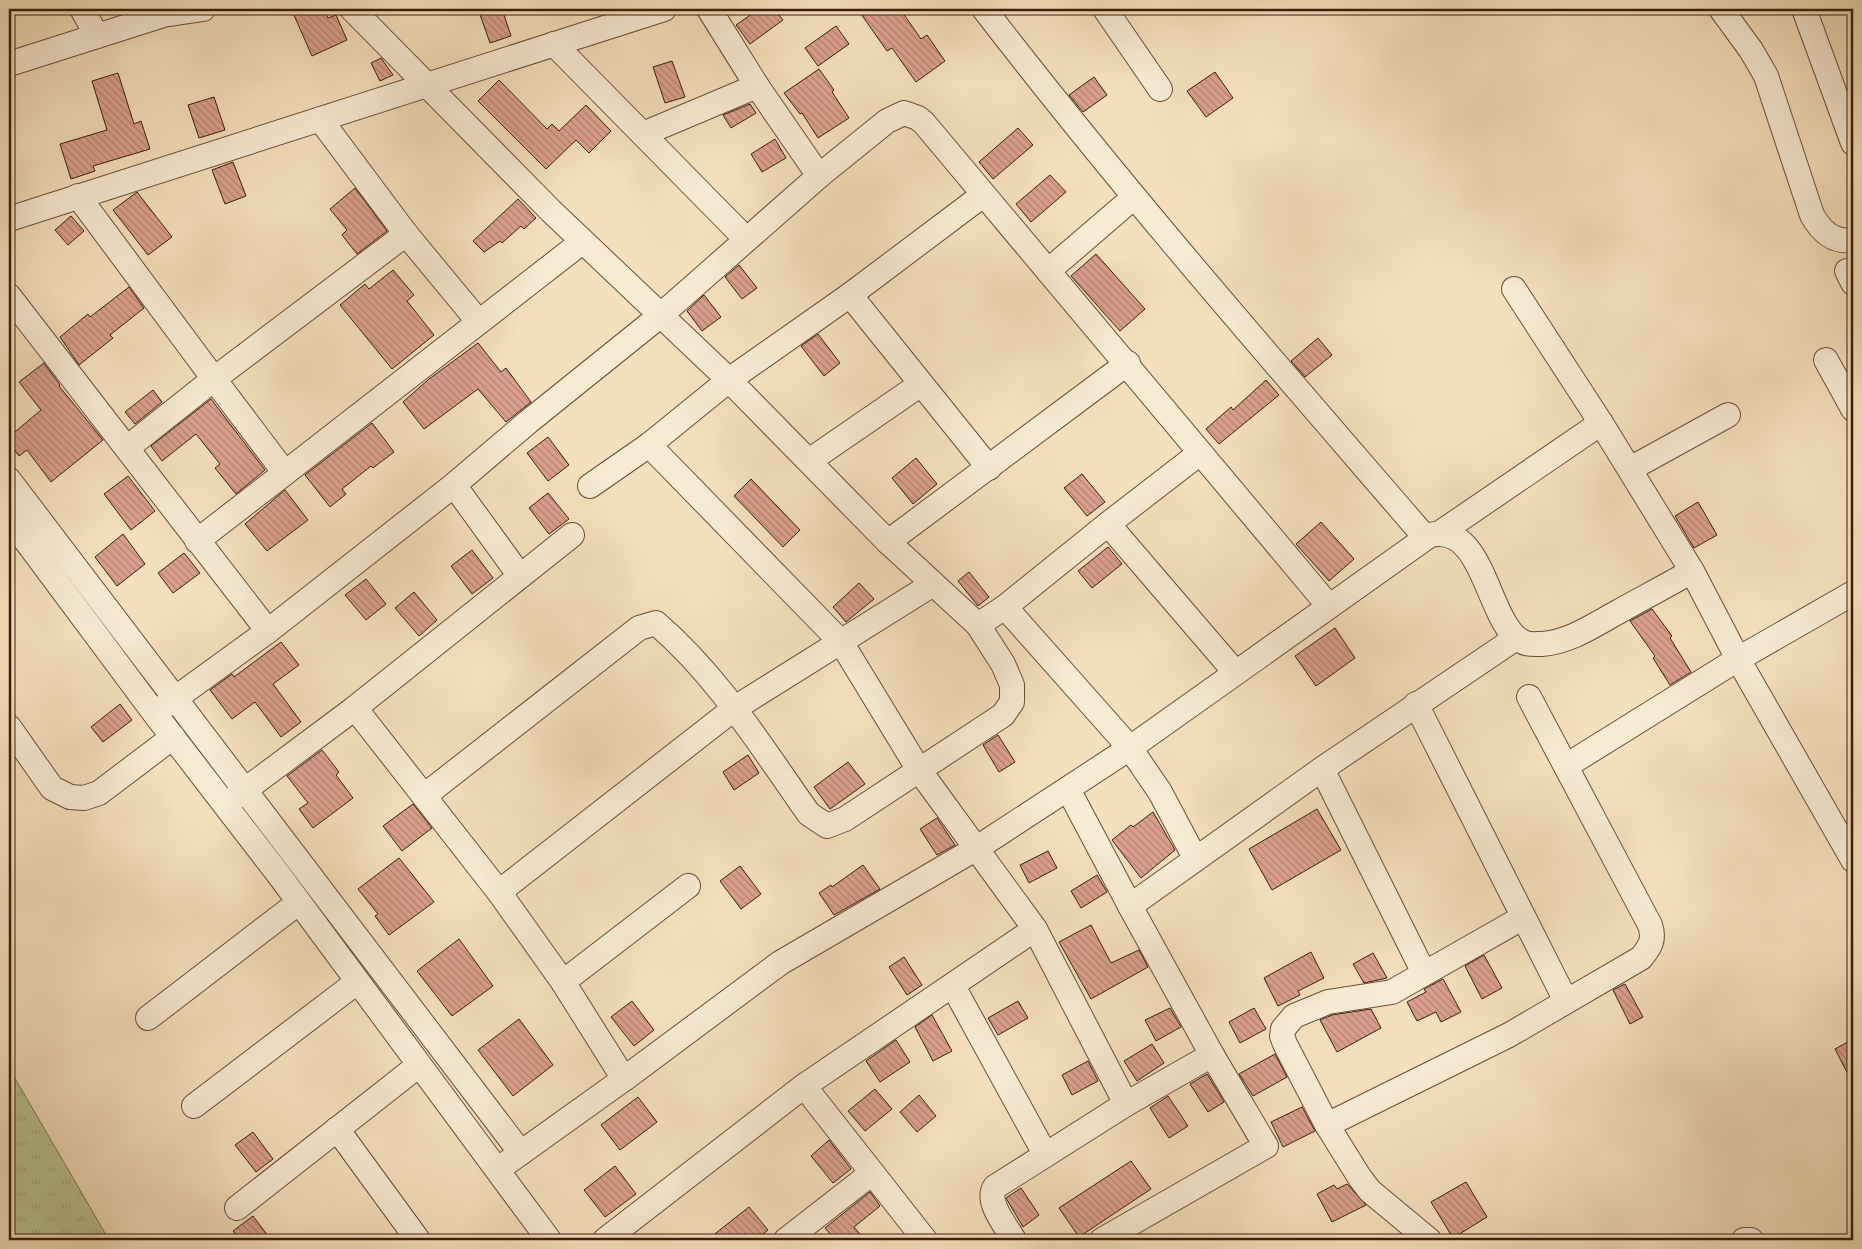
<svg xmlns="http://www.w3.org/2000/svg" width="1862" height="1249" viewBox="0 0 1862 1249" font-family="Alegreya,serif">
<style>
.grass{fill:url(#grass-tufts);stroke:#7a7050}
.building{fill:url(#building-back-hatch);stroke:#3a1e0c}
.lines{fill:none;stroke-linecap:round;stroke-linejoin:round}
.minor-casing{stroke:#694e38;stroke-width:26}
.minor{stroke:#f8ebd4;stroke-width:24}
</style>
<defs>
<pattern id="grass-tufts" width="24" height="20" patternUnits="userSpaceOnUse" patternTransform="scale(1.25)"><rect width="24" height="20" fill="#bac393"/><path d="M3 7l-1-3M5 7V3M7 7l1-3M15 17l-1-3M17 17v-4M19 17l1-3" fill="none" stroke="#a1a77e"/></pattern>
<pattern id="building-back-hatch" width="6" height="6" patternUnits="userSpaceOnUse" patternTransform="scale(1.25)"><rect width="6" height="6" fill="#dba08d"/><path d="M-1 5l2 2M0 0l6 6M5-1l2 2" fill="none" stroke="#b38272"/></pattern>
</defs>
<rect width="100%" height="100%" fill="#f5e0bd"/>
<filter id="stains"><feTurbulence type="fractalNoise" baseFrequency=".004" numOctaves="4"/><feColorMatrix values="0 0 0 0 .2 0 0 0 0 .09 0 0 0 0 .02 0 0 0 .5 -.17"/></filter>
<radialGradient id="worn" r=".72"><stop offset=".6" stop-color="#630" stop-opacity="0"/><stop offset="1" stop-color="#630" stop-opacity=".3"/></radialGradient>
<polygon class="grass" points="9,1068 109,1240 9,1240"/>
<g class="building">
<polygon points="302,9 324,9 328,18 336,15 347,40 312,56 293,13"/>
<polygon points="478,9 502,9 511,36 490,43"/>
<polygon points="759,9 774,9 783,20 750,44 736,25"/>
<polygon points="868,9 900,9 921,39 927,35 945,61 916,82 892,48 887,51 861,14"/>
<polygon points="836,26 849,44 818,66 805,48"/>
<polygon points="381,58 393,75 380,81 371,63"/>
<polygon points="672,61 685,97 665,103 653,67"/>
<polygon points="819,69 834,90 832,92 849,118 818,138 802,113 800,114 784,93"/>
<polygon points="1215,72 1233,98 1206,117 1187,91"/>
<polygon points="118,73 134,124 141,121 150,149 93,166 95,171 71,179 60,144 107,130 92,81"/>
<polygon points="1094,77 1107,95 1083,112 1069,95"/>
<polygon points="499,80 547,129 552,124 559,131 586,105 611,131 589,153 576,140 546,169 478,101"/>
<polygon points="214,97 225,130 199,138 188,105"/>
<polygon points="750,104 756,113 731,128 723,115"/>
<polygon points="1018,128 1033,145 993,179 979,162"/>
<polygon points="775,139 786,158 762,172 751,154"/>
<polygon points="233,162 246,196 225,204 212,170"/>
<polygon points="1050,175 1066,192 1031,222 1016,204"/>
<polygon points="355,188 387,231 357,254 342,235 347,230 330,209"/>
<polygon points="137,192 172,237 148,255 113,210"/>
<polygon points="518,199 536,218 524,229 521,226 502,243 500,241 484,252 473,241"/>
<polygon points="71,216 84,231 68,245 55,230"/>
<polygon points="1096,254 1145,309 1120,331 1071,276"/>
<polygon points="739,265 757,288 742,299 725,277"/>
<polygon points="393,270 414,295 407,301 434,335 392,369 340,305 365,284 369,289"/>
<polygon points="129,287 144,308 110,335 113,338 79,365 60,337 88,314 90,317"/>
<polygon points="704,295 721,317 702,331 687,311"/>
<polygon points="818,334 840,363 824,376 801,346"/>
<polygon points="1318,338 1332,355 1305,377 1291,361"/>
<polygon points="478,343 501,372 506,368 531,402 506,422 478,389 424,429 403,402 429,379"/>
<polygon points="44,363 60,385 59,386 103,440 51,482 27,450 19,456 9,443 9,437 41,410 19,382"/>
<polygon points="1266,380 1279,395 1219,444 1206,429 1231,407 1233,410"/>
<polygon points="153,390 162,402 135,424 125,412"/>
<polygon points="211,399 265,470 236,494 215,468 220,464 196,434 162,461 151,446"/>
<polygon points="372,423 394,452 373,468 371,466 342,489 346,494 330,507 305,475"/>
<polygon points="548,437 569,465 548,481 527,453"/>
<polygon points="916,458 937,484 913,504 892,478"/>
<polygon points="1082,474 1105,502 1087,516 1064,488"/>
<polygon points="128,476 155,511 131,530 104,494"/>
<polygon points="751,479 800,530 783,547 734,496"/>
<polygon points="285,490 308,520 267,551 245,524"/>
<polygon points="548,493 569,519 549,534 529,508"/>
<polygon points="1698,502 1717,535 1694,548 1675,516"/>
<polygon points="1321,522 1354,559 1329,581 1296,544"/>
<polygon points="123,534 145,564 117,586 95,557"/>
<polygon points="1108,547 1122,564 1092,588 1078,571"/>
<polygon points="472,550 493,578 472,594 451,566"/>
<polygon points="184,553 200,573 173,593 158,573"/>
<polygon points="969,572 989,597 978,606 958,581"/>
<polygon points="366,579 386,604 366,620 345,595"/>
<polygon points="859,583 874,599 846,622 833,607"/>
<polygon points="414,592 437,620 419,636 395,608"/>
<polygon points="1652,609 1672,636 1670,638 1691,672 1670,685 1653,658 1655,656 1630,621"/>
<polygon points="1335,628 1355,658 1316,686 1295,656"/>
<polygon points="281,642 299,665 273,684 301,722 281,737 255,702 232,719 210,690 232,674 234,677"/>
<polygon points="120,704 132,720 103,742 91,727"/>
<polygon points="998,735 1015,762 999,772 983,745"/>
<polygon points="322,750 339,772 336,775 353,798 313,828 299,809 308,803 287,776"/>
<polygon points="748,755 759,773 734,790 723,772"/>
<polygon points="848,762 865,784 830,809 814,787"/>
<polygon points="413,804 432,828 402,851 383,826"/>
<polygon points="1317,809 1341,850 1272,890 1249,849"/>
<polygon points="1153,812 1175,850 1141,878 1112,840 1131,825 1133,827"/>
<polygon points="937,818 955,845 937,855 920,829"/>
<polygon points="1048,851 1057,868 1029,883 1020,865"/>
<polygon points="399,858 434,902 389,935 375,916 378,914 358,889"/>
<polygon points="863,865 880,889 834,915 819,893 831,885 832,887"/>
<polygon points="740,866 761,894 741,909 720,881"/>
<polygon points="1097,875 1107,892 1081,908 1071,891"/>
<polygon points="1091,925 1111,963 1139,950 1148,967 1091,999 1059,942"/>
<polygon points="459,939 493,986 452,1016 417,971"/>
<polygon points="1311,952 1324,978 1298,991 1300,995 1278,1006 1264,978"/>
<polygon points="1373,953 1387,978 1364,983 1353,964"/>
<polygon points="1484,955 1502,988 1482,999 1465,966"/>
<polygon points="904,957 922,985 907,995 889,967"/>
<polygon points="1443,979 1461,1012 1441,1022 1436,1012 1417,1021 1407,1002 1426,992 1424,989"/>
<polygon points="1625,984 1643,1017 1630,1024 1613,990"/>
<polygon points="632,1001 654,1030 634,1046 611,1017"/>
<polygon points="1018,1001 1028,1018 998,1035 988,1018"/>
<polygon points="1170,1008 1181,1027 1156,1041 1145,1020"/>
<polygon points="1254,1008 1266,1029 1240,1043 1229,1022"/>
<polygon points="1371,1009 1381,1028 1337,1052 1320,1020 1332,1015"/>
<polygon points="932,1015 952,1051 933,1061 915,1027"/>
<polygon points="519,1019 553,1065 513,1096 478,1050"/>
<polygon points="1853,1039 1853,1084 1835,1049"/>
<polygon points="896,1040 910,1062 880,1082 866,1061"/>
<polygon points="1152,1044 1164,1063 1137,1081 1124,1061"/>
<polygon points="1275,1054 1287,1077 1253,1096 1239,1074"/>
<polygon points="1088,1061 1098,1081 1072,1095 1062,1075"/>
<polygon points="1207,1074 1224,1102 1208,1112 1190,1084"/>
<polygon points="875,1089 892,1109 865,1131 848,1111"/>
<polygon points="919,1095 936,1116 917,1132 900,1112"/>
<polygon points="1168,1096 1188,1126 1169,1138 1150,1108"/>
<polygon points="638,1097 657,1122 620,1150 601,1125"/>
<polygon points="1302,1107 1315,1131 1283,1147 1271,1122"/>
<polygon points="253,1132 273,1159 256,1172 235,1145"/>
<polygon points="829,1140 851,1169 833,1183 811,1156"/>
<polygon points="1131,1161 1151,1189 1079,1237 1059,1208"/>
<polygon points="615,1166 636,1194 605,1217 584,1190"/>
<polygon points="1466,1182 1487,1217 1453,1238 1431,1202"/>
<polygon points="1347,1184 1366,1205 1332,1222 1317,1194 1334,1185 1337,1189"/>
<polygon points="1021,1188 1039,1215 1023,1227 1006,1198"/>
<polygon points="870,1192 880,1206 854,1227 865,1240 835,1240 825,1228"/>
<polygon points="749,1207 768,1230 755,1240 707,1240"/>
<polygon points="253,1216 271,1240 240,1240 233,1231"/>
</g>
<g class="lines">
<defs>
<g id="minor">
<polyline points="82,9 97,36"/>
<path d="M352,9L551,211L729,380L888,542L978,625L1003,664L1012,685V702L1003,715L845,819L827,826L809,814C762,748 719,677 656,623L639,628L424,796"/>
<polyline points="709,9 757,86"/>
<path d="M984,9C1124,191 1275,363 1425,537"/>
<polyline points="1105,9 1160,89"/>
<path d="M1721,9L1751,50L1766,76L1812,215C1821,231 1833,243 1853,240"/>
<polyline points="1804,9 1853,143"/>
<polyline points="554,44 746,239"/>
<polyline points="9,64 163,15 203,9"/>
<polyline points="320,119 406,234 478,321"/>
<polyline points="643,134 757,86 819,176"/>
<polyline points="983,195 850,295 989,468"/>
<polyline points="78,196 214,379 127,448"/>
<polyline points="9,219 664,9"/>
<polyline points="1048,271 1133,198"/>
<polyline points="1847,271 1853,283"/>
<polyline points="1514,289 1601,423 1692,571 1738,659 1853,860"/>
<polyline points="9,296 268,631 162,708"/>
<polyline points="1826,360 1853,409"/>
<polyline points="649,445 841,642 919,770 1035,929 804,1086"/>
<polyline points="1200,453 1108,524 1235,672"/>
<polyline points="809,461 921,384"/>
<polyline points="1630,469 1728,415"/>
<polyline points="285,473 582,242"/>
<polyline points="9,480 521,1153"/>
<polyline points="454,485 520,576"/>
<polyline points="590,486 649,445 729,380 850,295"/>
<polyline points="9,518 155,714 279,875 549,1240"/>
<polyline points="1440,533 1601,423"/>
<polyline points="197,541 285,473 214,379 406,234"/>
<polyline points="888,542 1128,363"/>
<polyline points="1005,607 1108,524"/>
<path d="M978,625L1005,607L1130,748L1430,535C1486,522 1487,626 1523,642C1528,645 1536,644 1542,644C1570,642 1594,625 1618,612C1643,598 1668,585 1692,571"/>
<polyline points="268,631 454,485 528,422 661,315 819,176 887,121 904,113 918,118 924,123 1328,605"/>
<polyline points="1416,704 1566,1001"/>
<polyline points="355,708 499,892 563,982 624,1079 508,1162"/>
<polyline points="9,727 52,788 70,797 84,798 99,793 173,737"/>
<polyline points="1566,766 1738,659 1853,593"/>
<polyline points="1322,769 1424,973"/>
<polyline points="1068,789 1130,906"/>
<polyline points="233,799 355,708 572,535"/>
<polyline points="499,892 735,708 933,584"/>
<polyline points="563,982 688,886"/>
<polyline points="953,986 1045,1154"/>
<polyline points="148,1018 298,903"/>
<polyline points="624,1079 780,963 977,848 1130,748 1160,792 1195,858"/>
<polyline points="1126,1104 1212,1055"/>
<polyline points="194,1106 357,982"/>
<path d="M1327,1125L1509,1035L1641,958C1650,947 1655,940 1650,925L1529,697"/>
<polyline points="337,1129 418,1240"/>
<polyline points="237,1208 419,1065"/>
<polyline points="605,1240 804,1086 925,1240"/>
<polyline points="786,1240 872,1173"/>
<path d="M1014,1240C1007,1227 985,1202 995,1187L1126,1104L1035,929"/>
<polyline points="1102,1240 1266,1146 1212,1055 1130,906 1322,769 1516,638"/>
<polyline points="1429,1240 1370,1191 1360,1178 1327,1125 1285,1044 1282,1036 1283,1029 1294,1016 1328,1002 1392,992 1522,918"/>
<polyline points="1744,1240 1751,1240"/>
</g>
</defs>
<use href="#minor" class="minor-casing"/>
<use href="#minor" class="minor"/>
</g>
<rect width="1862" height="1249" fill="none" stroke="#f5e0bd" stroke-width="30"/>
<rect x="10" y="10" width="1842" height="1229" fill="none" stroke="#3a1e0c" stroke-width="2.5"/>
<rect x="15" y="15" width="1832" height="1219" fill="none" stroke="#3a1e0c"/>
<rect width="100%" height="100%" filter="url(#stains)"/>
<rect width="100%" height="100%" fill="url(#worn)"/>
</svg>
